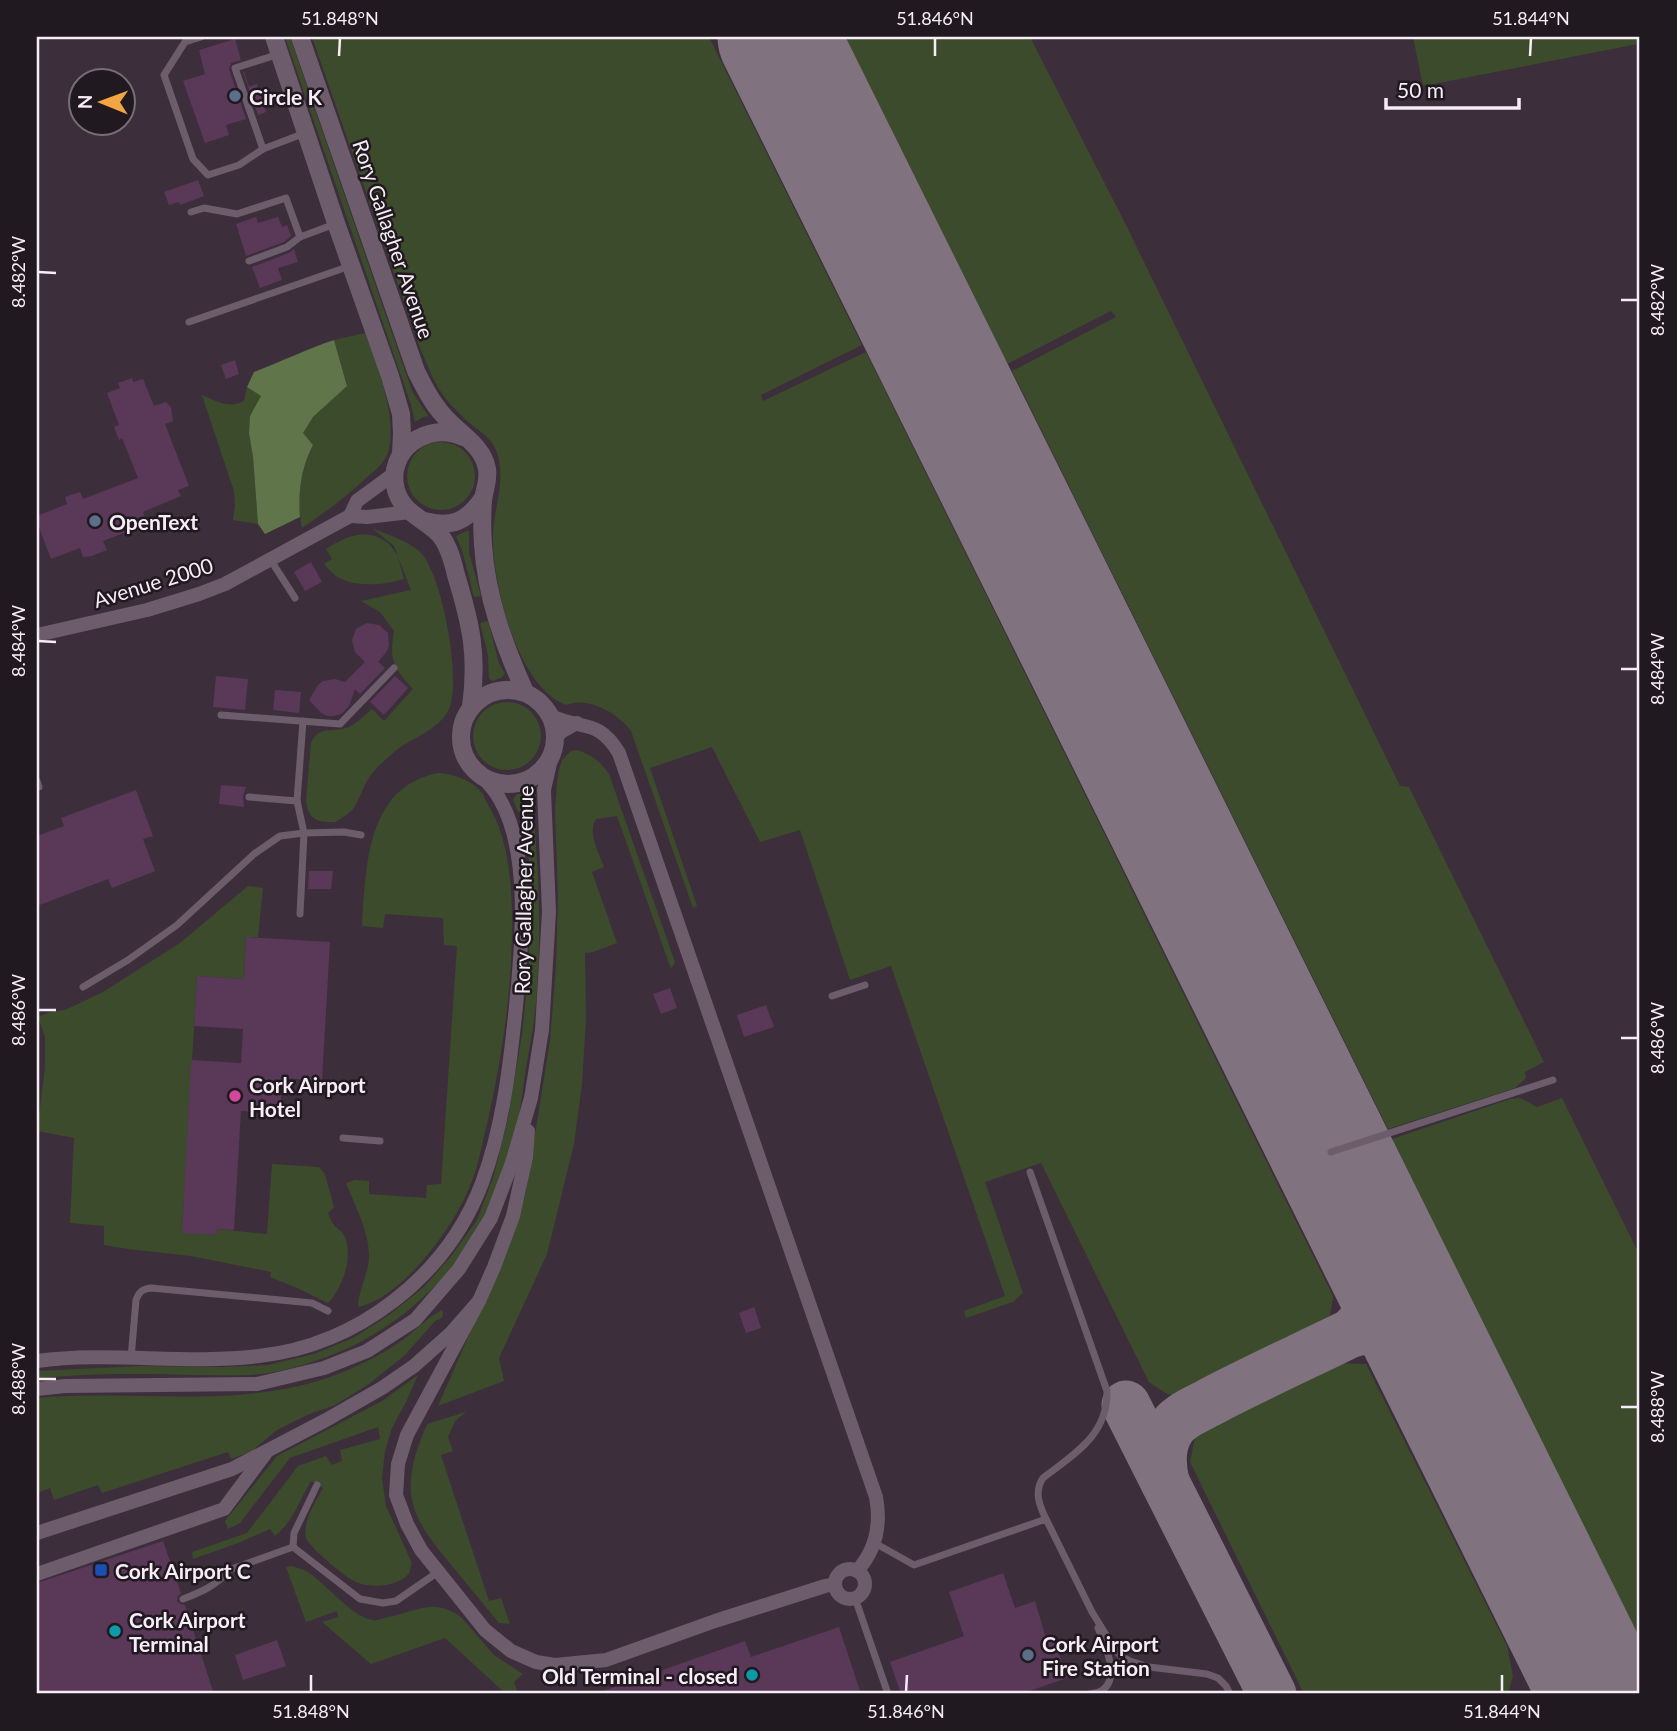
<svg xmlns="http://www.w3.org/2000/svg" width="1677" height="1731" viewBox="0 0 1677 1731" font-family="Lato,sans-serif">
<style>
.green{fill:#3c4b2c}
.forest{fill:#60754a}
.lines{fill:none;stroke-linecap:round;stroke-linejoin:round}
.taxiway{stroke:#80727f;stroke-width:49}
.runway{stroke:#80727f;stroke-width:121}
.building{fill:#5a3858}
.service{stroke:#6d5c6c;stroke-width:7}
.minor{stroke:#6d5c6c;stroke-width:14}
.tertiary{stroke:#6d5c6c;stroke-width:18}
.ticks{fill:none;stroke:#f7edf6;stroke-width:2.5}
.service-dot{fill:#5c6f8a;stroke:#20191f;stroke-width:2.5}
.hotel-dot{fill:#d1479c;stroke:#20191f;stroke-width:2.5}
.transit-dot{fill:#1a4fb4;stroke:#20191f;stroke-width:2.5}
.culture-dot{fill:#0f9aa8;stroke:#20191f;stroke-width:2.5}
.labels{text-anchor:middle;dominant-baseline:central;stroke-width:5;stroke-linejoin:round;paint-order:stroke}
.poi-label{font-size:21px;font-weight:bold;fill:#f7edf6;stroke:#20191f;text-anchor:start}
.street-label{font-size:21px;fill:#f7edf6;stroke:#20191f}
.neatline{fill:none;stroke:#f7edf6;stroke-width:2.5}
.ticks-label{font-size:18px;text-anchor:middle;fill:#f7edf6}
</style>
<rect width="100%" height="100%" fill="#3d2e3c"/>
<g class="green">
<polygon points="285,37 290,37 412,391 428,416 423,417 415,422 411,405"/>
<path d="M312,37H709L862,345L761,395L763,401L866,352L1333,1296C1332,1309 1330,1318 1322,1328L1183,1396L1167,1394L1149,1382L1041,1163L985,1182L1023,1293L1013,1302L966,1318L964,1311L1005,1296L891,966L850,980L800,830L760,842L712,747L650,768L697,906L693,908L631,731C618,713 588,696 566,705C517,687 492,582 493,535C494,505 507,479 496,450C491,437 476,429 466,420C458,412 447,402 441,392C432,379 427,363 420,348Z"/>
<polygon points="845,37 1030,37 1125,223 1400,786 1409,787 1544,1062 1525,1072 1526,1078 1515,1088 1388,1129 1012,371 1116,317 1111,311 1007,364"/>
<polygon points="1413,37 1637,37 1638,44 1423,86"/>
<path d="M365,333C377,363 402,429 385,459C380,467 372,473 366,478C346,497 324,513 302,528C296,498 299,472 313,445L302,433L313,417L347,385L334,340Z"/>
<path d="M247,387L262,396L250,416L249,433L253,457L258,524L233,520L235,506L234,491L202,395C216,401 229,409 244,401Z"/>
<circle cx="441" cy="476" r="34"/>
<path d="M372,528C388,535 407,540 420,552C442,573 463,683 448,711C436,732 410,738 393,753C385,760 376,767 370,776C363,786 360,799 353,809C349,814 341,818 336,822C318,823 308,820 306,800L311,743C318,725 334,733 349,727C357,723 365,715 372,709L384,721L413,689C393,667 389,660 394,631L380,612L361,601L411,590L398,557L404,579C385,585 354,588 336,576C332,573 328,568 324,564L332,559L326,549C345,536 367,527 388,543C392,547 395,552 398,556L394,546Z"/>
<polygon points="469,530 469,552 481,596 474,597 462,550 456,536"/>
<polygon points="488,621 499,663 505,674 501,678 492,681 489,678 488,655 480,623"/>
<circle cx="507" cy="736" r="34"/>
<path d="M577,750C592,755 600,761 609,774L675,962L671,969L617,816L596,819C587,833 599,853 604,867L592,872L617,943L593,952L585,953L586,1019L582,1084L574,1144L547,1254L499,1358L504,1381L438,1406L513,1234L526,1192L550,1040L556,967L558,896L555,811L557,783L559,770L562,760L571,751Z"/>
<path d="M438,773C453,774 472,780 481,792C484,794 484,798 486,801C490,809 495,816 498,825C510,857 512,890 512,924C512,992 502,1058 487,1124C482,1143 479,1163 472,1181C457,1223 403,1298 358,1307C358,1291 368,1275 369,1258C370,1233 355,1206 346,1183L355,1180L369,1181V1194L426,1198L427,1185L441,1184L457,946L444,945L443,918L385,914L383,928L362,926C366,867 366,787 438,773Z"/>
<path d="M527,791L532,798C538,861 542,925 537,988C536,1014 531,1041 526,1067C522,1096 518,1132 509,1160C474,1269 392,1347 279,1371C253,1377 227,1375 200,1375C146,1374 90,1372 37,1379V1371L140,1366L224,1367L268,1365L314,1354L353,1338L389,1315L424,1287L452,1255L477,1220L494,1175L508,1118L522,1034L529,968V861L524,825L513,800L516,795Z"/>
<path d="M248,886L263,888L258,937H246L244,979L197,976L182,1232L216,1235L217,1229L267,1234L272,1164L319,1167L325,1174L334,1207L328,1213C330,1217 332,1224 336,1227C341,1233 340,1228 344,1235C354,1255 343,1288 328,1303L297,1288L270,1277L271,1272L191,1256L128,1249L104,1245V1226L70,1223L74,1138L37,1131L45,1068V1037L38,1017L50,1012L65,1010L103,992L180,943Z"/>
<polygon points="1520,1098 1537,1107 1562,1098 1640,1256 1640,1640 1392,1139 1510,1099"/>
<path d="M442,1310L443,1314L442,1318L435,1321L405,1355L369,1384L335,1405L307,1415L277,1430L252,1451L231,1459L228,1452L102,1493L98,1485L54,1500L50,1488L37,1493V1398C136,1389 243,1411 338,1374C363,1364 387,1352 408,1336C419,1327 430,1316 442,1310Z"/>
<polygon points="1332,1363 1366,1364 1507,1646 1513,1676 1508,1694 1304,1694 1190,1462 1197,1427"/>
<path d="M418,1375L407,1400L392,1428L385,1451L382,1478L386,1506L412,1563C411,1564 410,1572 409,1573C400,1587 367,1589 354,1581C345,1577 308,1546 306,1538C302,1522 316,1501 323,1488L311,1481C299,1501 293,1522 275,1536L270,1529L238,1543L193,1559L192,1552L247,1533L298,1466L326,1456L332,1465L342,1461L340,1450L380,1439L378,1427L290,1458L240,1523L228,1529L225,1521L277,1456L382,1401Z"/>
<path d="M466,1412L455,1421L448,1437L453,1451L441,1455L489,1601L501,1598L510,1624L499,1623C485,1606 471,1589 457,1572C438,1548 414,1524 411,1493C409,1468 418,1446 427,1424Z"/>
<path d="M292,1566C297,1568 303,1569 308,1572C325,1583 353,1618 373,1620C377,1621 381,1619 384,1618C413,1613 435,1596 462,1618L494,1655L523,1674L514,1682L518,1694H506L445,1638L371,1664L322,1622L338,1617L337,1611L306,1622L286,1567Z"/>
</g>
<path class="forest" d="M334,340L347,386L313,417L303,433L313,445C301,468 298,491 300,517L265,534L258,524L253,457L249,433L250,416L261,396L247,387L254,372C281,362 306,349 334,340Z"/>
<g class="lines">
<g class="taxiway">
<path d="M1351,1333C1391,1323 1408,1333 1435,1361"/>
<polyline points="1126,1405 1272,1694"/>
<path d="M1165,1482C1161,1464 1160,1446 1170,1430C1178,1416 1196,1410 1210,1402C1256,1378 1304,1356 1351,1333C1384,1302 1386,1286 1376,1243"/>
<path d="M1570,1634C1575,1657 1577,1671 1571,1694"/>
</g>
<polyline class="runway" points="778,37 1600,1694"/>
</g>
<g class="building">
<polygon points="235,39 241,60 231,63 229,69 246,119 226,125 229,135 205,143 183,81 205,74 199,50"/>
<polygon points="244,71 249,87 257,84 266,112 258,115 243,72"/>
<polygon points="198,180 204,196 180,205 179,202 169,205 164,192"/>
<polygon points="256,217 258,223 278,217 282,227 287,225 291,236 284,242 246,256 236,224"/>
<polygon points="294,249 298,262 278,268 282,280 260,288 252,267 289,253"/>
<polygon points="235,360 239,374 226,379 221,365"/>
<polygon points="132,378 133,382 143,379 154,406 166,402 171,407 173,421 165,424 189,486 178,490 181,496 143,512 147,524 103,541 107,550 92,556 83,557 80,548 51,559 37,522 37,516 67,504 65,497 80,492 83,499 138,478 122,438 119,440 114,427 119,425 107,393 120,388 118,383"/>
<polygon points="311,562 322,582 305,591 294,572"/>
<polygon points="367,623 379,625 388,633 389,645 387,651 378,662 385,668 360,694 355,689 349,706 341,714 333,716 327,716 321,713 309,700 318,685 323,681 335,679 345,682 365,662 355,652 352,640 356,629"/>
<polygon points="216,676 248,679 245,710 213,707"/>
<polygon points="395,676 408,688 384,715 370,702"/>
<polygon points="275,690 301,692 299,713 273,710"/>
<polygon points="221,785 246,787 243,796 244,807 219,804"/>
<polygon points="136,790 153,836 143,839 155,871 112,888 108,879 37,906 37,836 64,826 61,818"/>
<polygon points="309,871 333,871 331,889 308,889"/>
<polygon points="246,937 330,942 322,1081 282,1078 280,1113 241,1111 234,1230 217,1229 216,1235 182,1233 191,1060 241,1063 243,1029 194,1026 197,976 244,979"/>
<polygon points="670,988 677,1008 661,1014 653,994"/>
<polygon points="766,1005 774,1027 744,1037 737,1015"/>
<polygon points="754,1307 761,1328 746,1333 739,1313"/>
<polygon points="163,1541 181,1593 178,1596 177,1601 180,1604 185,1605 214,1694 37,1694 37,1583"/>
<polygon points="1003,1573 1015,1608 1035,1601 1046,1638 1053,1636 1067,1678 1021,1694 901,1694 890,1662 964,1636 949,1592"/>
<polygon points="839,1627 861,1694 601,1694 600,1692 745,1641 751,1657"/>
<polygon points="277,1640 286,1666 243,1680 235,1655"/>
</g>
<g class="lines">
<g class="service">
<polyline points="201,37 185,42 164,75 193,159 208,175 239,165 263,149 235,68 279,54"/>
<polyline points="263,149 305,133"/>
<polyline points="191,212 204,208 237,214 286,198 300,237 287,247 249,261"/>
<polyline points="300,237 335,224"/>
<polyline points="189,322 350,266"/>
<polyline points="270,559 295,598"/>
<polyline points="221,715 340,724 394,668"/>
<polyline points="37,781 39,787"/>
<polyline points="249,797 297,801 303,721"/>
<polyline points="297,801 304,833 300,914"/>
<polyline points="83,987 128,960 177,925 254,854 280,836 304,833 344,832 361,835"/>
<polyline points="832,996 865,985"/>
<polyline points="343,1138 380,1141"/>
<polyline points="1331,1152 1553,1080"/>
<path d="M1030,1172L1107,1391C1108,1435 1074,1454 1043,1478C1034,1491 1039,1505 1046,1519"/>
<path d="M131,1358L136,1300C139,1292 142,1289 151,1288L312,1303L328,1311"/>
<polyline points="873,1542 914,1565 1046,1519 1092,1612 1116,1651 1122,1657 1130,1661 1149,1667 1207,1674 1218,1678 1226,1686 1230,1694"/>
<polyline points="293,1547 294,1533 317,1485"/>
<polyline points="855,1598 888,1694"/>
<path d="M183,1599C199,1593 218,1585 229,1570L293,1547L360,1599L383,1603L396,1601L438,1572"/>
<path d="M1090,1694C1094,1693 1098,1693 1101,1691C1122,1679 1104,1643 1098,1628"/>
</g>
<g class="minor">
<polyline points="350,516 357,501 395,473"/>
<polyline points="350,516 367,517 410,512"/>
<polyline points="37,635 147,610 199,594 225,584 350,516"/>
<path d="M549,715C581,731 597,717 619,753L876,1497C881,1524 876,1550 857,1571"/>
<polyline points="555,739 561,732 577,723"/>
<polyline points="479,1301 407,1435 398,1464 396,1495 407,1524 421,1550 485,1630 511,1651 536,1662 555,1665 606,1660 715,1621 825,1586 835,1584"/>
<path d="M37,1361C110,1351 185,1365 259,1356C358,1345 447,1276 482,1183C503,1127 510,1065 516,1006C522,946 531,851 499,798C495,790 488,784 483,777"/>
<polyline points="37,1389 65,1386 257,1384 324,1368 367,1351 415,1320 459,1269 491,1218 512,1163 531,1098 542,1030 549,912 544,790 553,750"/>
<polyline points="37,1533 232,1469 326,1420 382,1388 414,1366 450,1334 479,1301 494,1267 513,1216 526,1157 528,1131"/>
<circle cx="850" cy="1584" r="15"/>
<polyline points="37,1574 224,1509 265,1454"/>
</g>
<g class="tertiary">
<polyline points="274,37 336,223 390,376 401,414 402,434 401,454"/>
<path d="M300,37L416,371C424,387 432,403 444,416C458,433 483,445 487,469C489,481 484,490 483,501C482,515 482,530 483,544C486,596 504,645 525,692"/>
<path d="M463,437C429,420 385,450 396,490C403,514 424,518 440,535C449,546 453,562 456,575C471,624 478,655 471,707"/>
<path d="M424,521C451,528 467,522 483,498"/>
<circle cx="508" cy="737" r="47"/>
</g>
</g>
<path class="ticks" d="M339,56L340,38M935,56V38M1530,56L1531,38M38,272L56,273M1621,300H1638M38,641L56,642M1621,669H1638M38,1010H56M1621,1038H1638M38,1379H56M1621,1407H1638M311,1692V1675M906,1692L907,1675M1502,1692V1675"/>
<g class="service-dot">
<circle cx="235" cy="96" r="7"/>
<circle cx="95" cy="521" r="7"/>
<circle cx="1028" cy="1655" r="7"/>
</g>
<circle class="hotel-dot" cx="235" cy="1096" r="7"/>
<rect class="transit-dot" x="94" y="1563" width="14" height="14" rx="3.5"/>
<g class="culture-dot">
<circle cx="115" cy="1631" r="7"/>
<circle cx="752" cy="1675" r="7"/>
</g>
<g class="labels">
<g class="poi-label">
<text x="249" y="96">Circle K</text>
<text x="109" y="521">OpenText</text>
<text x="249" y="1084">Cork Airport<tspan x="249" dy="24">Hotel</tspan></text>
<text x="115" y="1570">Cork Airport C</text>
<text x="129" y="1619">Cork Airport<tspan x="129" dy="24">Terminal</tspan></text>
<text x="1042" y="1643">Cork Airport<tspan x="1042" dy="24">Fire Station</tspan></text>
<text x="738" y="1675" text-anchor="end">Old Terminal - closed</text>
</g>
<g class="street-label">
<text transform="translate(394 239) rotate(71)">Rory Gallagher Avenue</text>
<text transform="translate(153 582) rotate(-17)">Avenue 2000</text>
<text transform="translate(523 890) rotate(-89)">Rory Gallagher Avenue</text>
</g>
</g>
<rect width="1677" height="1731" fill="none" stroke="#20191f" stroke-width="77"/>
<g transform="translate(102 102) rotate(271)"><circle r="33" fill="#20191f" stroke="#766e75" stroke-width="2"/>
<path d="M0-5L12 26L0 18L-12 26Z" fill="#f3a542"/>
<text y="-10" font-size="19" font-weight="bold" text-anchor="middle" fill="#f7edf6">N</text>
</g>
<path d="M1386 98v10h133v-10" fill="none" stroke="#f7edf6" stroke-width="3.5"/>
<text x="1397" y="98" font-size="21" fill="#f7edf6" stroke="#20191f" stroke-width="5" paint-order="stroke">50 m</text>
<rect x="38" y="38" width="1600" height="1654" class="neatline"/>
<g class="ticks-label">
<text x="340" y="25">51.848°N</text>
<text x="935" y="25">51.846°N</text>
<text x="1531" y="25">51.844°N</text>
<text transform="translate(19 272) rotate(-90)" y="6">8.482°W</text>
<text transform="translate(1658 300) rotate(-90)" y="6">8.482°W</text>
<text transform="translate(19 641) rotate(-90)" y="6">8.484°W</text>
<text transform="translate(1658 669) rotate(-90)" y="6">8.484°W</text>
<text transform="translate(19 1010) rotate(-90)" y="6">8.486°W</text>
<text transform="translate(1658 1038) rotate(-90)" y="6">8.486°W</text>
<text transform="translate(19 1379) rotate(-90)" y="6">8.488°W</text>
<text transform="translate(1658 1407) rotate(-90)" y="6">8.488°W</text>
<text x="311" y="1718">51.848°N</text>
<text x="906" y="1718">51.846°N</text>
<text x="1502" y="1718">51.844°N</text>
</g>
</svg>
